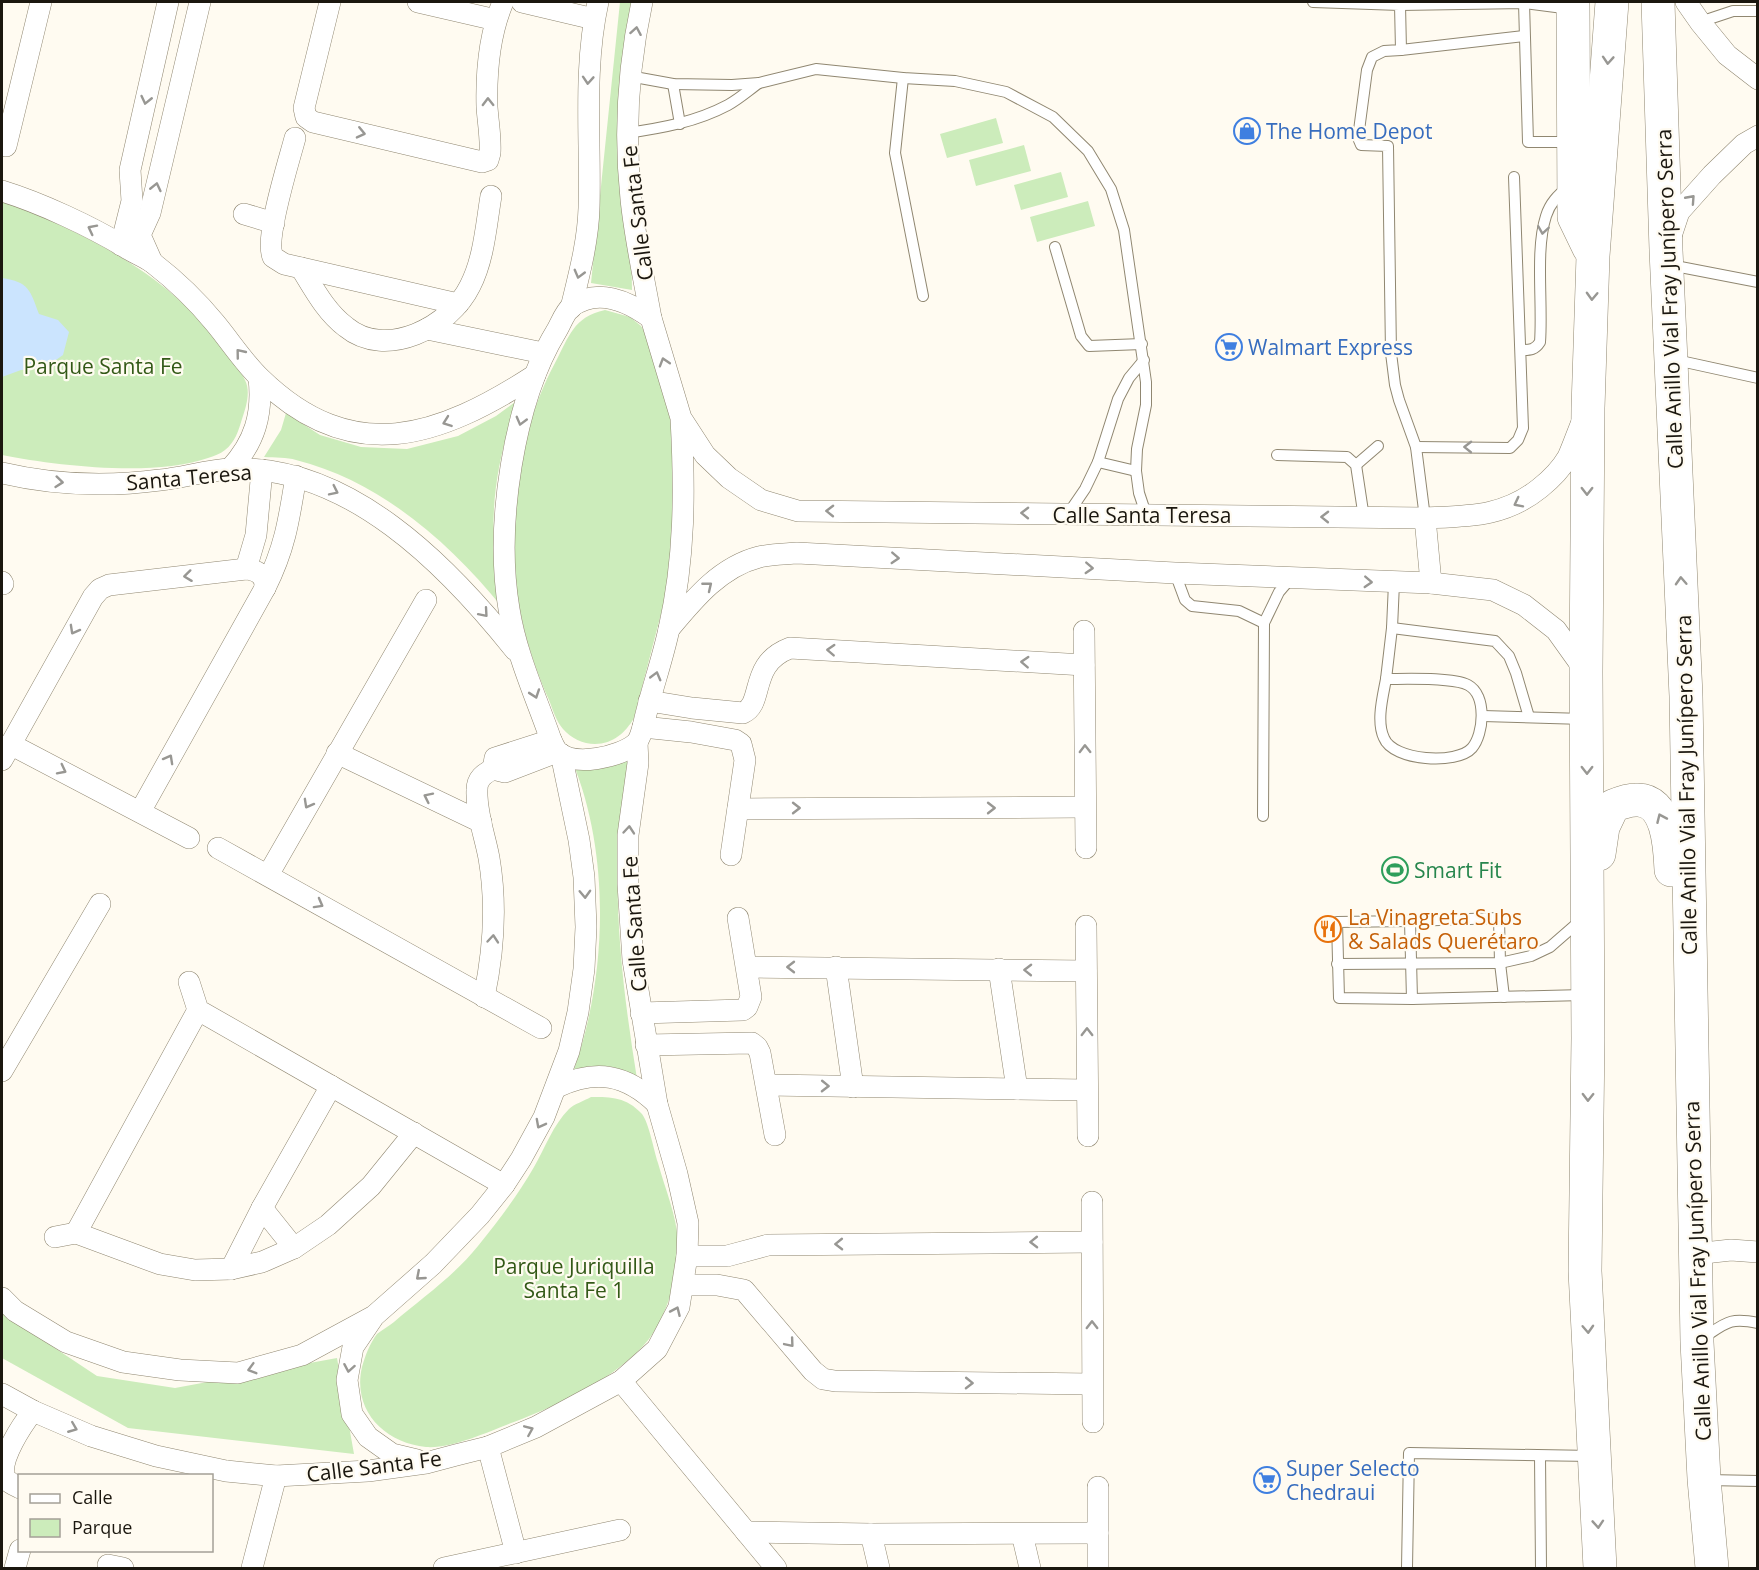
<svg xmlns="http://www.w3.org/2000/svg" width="1759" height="1570" viewBox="0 0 1759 1570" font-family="'Open Sans',sans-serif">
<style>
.green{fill:#ccecbb}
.water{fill:#cbe4fe}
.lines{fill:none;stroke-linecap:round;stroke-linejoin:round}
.lane-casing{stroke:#908771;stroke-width:12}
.street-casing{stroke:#908771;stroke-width:22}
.highway-casing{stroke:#908771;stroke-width:34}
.lane{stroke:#fff;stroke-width:10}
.street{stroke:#fff;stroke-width:21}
.highway{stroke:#fff;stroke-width:33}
.oneway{stroke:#989793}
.labels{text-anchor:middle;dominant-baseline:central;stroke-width:4.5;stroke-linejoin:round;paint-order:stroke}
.shop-label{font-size:21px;fill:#366cbe;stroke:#fffbf1;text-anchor:start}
.street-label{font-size:21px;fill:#1b170f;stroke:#fffbf1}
.park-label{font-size:21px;fill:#335917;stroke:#fffbf1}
.leisure-label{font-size:21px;fill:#27864d;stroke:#fffbf1;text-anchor:start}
.food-label{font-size:21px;fill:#c56008;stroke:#fffbf1;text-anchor:start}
</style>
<rect width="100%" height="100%" fill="#fffbf1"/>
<g class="green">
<polygon points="620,2 633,2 627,25 632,290 591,283"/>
<polygon points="996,118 1003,143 947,158 940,134"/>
<polygon points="1024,145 1031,171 976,186 969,160"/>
<polygon points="1061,172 1068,197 1021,210 1014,185"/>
<path d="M2,200C87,235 169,273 224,350C230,359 240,369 245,380C251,392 246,407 242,419C238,432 235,442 225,450C220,454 214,456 208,458C154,477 58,466 2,455Z"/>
<polygon points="1088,201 1095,226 1037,242 1030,217"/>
<path d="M605,310L630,317L641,326L650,341L672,416L676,446L670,579L634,718C626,732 613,744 595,744C583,744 571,738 563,729C556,721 553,710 549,700C528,653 515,604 513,552C511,488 525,419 555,363C569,337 573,317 605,310Z"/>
<path d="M519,399C501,444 491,495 494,543C496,564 500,586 502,607C449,542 380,481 296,460C287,457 275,458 264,457L281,430L286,413L320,435L361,447L407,449L458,436L496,416Z"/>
<path d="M630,757C607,863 620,973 637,1079C616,1064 596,1062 573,1072C607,978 611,857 573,763Z"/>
<path d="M591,1097C612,1097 626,1097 642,1114C649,1123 654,1151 658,1163C665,1189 677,1216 678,1243C680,1273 667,1315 649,1339C619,1377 559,1405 514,1422C490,1431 452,1449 426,1447C384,1443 352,1410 362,1367C365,1356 370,1343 377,1334C382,1330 389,1326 394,1322C422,1298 454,1276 478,1246C498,1221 518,1195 534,1167C545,1148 553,1125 569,1109C574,1104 584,1101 591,1097Z"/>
<polygon points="2,1313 97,1376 175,1388 337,1358 354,1454 128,1428 2,1358"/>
</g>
<path class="water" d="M2,278C29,282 30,290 39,314L58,320L69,332L63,355L46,367L21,370L2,377Z"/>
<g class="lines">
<defs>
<g id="lane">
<polyline points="1313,2 1400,5 1401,50 1384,51 1372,57 1367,70 1358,138 1361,145 1388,146 1391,353 1395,385 1399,400 1416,447 1425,518"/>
<polyline points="1524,3 1571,9"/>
<polyline points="1400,5 1524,3 1528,142 1570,142"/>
<polyline points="1700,22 1733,11 1758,11"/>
<polyline points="1401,50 1524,36"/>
<polyline points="629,76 673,84 732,85 759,83 816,69 903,78 955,81 1006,92 1053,117 1088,151 1111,189 1124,230 1146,382 1146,405 1137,449 1136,471 1139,493 1146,514"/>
<polyline points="903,78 895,153 923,296"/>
<polyline points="673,84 680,124"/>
<path d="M627,133C662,128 696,122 728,105C739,99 749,90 759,83"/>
<polyline points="1055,247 1081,336 1089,346 1142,344"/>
<polyline points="1670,265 1758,282"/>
<path d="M1522,350C1530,350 1535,350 1540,342C1543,304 1535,250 1546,216C1550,203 1558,195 1568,187"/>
<polyline points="1676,360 1758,378"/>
<polyline points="1416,447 1510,448 1518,440 1523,428 1514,177"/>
<polyline points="1277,455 1347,457 1356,465 1364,518"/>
<polyline points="1098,462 1136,471"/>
<polyline points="1356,465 1378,446"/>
<polyline points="1068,514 1085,489 1098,462 1118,399 1129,378 1144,360"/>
<polyline points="1175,573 1185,600 1192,606 1239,611 1264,623"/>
<polyline points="1392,628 1495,641 1509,656 1516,673 1529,717"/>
<path d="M1386,679C1406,679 1452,677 1468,685C1487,695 1484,734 1472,748C1457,765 1393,761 1384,738C1376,721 1383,696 1386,679Z"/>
<polyline points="1386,679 1392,628 1394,583"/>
<polyline points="1483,716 1584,719"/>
<polyline points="1263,816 1264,623 1279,592 1291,578"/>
<polyline points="1410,921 1337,922 1339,998 1412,999 1584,995"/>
<polyline points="1337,964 1500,963 1531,956 1550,947 1581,920"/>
<polyline points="1412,999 1410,921 1499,918 1500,963 1504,997"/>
<path d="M1703,1338C1726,1323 1729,1317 1758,1323"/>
<polyline points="1540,1456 1541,1568"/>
<polyline points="1707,1480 1758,1481"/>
<polyline points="1407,1568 1409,1453 1593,1456"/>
</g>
<g id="street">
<path d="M330,2L304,108L306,117L313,122L482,162L488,160L490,153C491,138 488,122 487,107C486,70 489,35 503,2"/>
<polyline points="418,2 496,20"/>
<polyline points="522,2 594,19"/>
<path d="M642,2C628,67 624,133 631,199C635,239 644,279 651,318"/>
<polyline points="1686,2 1700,22 1727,55 1758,79"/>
<path d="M295,138C289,161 264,239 273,257L284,264L458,304"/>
<polyline points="6,146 41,2"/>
<path d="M2,191C41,203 90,226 125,247C134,253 145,257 153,263C175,280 197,301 215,323C230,341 244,363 261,379C353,468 439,437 535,375"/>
<polyline points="244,214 274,223"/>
<polyline points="1671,236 1679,212 1712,175 1744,144 1758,136"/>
<polyline points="121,245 132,201 130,170 168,2"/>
<polyline points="152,262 140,235 150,213 200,2"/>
<path d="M301,268C314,289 326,312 346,327C386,360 450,327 470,286C484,259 486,226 491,196"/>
<path d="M571,308C579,275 588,242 589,208C591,139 583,70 598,2"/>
<polyline points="427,329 543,353"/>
<path d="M681,418C685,490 685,558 669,629C662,662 650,694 643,727C641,733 640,740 635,744C619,757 575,767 558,752C555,749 553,744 551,740C536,697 516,654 509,609C495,526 513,402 557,330C561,323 565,312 571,307C597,287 628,301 651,318L681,418L705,455L729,478L761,500L798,511L1425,518C1469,516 1504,517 1540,488C1550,480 1561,469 1568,457C1573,446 1577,434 1582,422"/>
<path d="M230,469C255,442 263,414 259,378"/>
<path d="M2,473C53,485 107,487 160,480C183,478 207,470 231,469C349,464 448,566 515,650"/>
<polyline points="1425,518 1431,583"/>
<polyline points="246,569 256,535 262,470"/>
<polyline points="2,582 3,584"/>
<path d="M669,629C694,599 720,567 759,557C771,554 785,554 797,553L1175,573L1431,583L1493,590L1524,605L1556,630L1586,672"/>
<polyline points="1084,631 1086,848"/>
<path d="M649,701L692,708L743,713C765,703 748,664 790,648L1084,665"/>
<polyline points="643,727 691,732 735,740 741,744 745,760 731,855"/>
<polyline points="10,744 189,838"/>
<polyline points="337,753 481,822"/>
<path d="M2,760L93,597L100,589L109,585L246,569C258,570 266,576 265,588"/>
<polyline points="493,769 495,758 551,740"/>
<polyline points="738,809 1085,807"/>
<path d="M141,810L265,588C285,548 289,520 296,476"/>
<polyline points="218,848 541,1028"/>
<polyline points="268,875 426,600"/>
<polyline points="1086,926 1088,1136"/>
<polyline points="747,967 1086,971"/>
<polyline points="836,967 853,1087"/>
<polyline points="999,969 1017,1089"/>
<polyline points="189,982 198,1010 504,1185"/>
<path d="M484,997C494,950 497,905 489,858C485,836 476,813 477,790C477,778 484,774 493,769L505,772L557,752"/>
<polyline points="641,1013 743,1010 747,1007 751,997 738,918"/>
<polyline points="646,1045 752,1043 757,1047 760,1053 775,1135"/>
<polyline points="2,1071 100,904"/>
<polyline points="767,1085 1087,1090"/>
<path d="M557,1087C596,1069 626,1074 657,1104"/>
<polyline points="1092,1202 1093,1422"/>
<polyline points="262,1208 294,1248"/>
<polyline points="76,1233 198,1010"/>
<polyline points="55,1237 76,1233 160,1264 195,1270 231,1269 262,1262 294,1248 328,1225 371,1186 414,1133"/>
<polyline points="1695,1254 1731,1250 1758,1252"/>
<polyline points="687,1256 727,1256 768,1245 1092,1242"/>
<polyline points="231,1269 262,1208 331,1086"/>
<polyline points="684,1285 717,1285 744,1290 813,1371 823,1379 835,1381 1092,1384"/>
<polyline points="2,1298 15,1311 66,1342 123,1362 180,1370 238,1373 302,1355 374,1316 433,1264 480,1215 504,1185 521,1159 544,1117 569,1051 578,1012 584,969 586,927 584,877 579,840 561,754"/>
<polyline points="372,1319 353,1347 347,1380 352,1414 368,1437 392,1454 417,1460"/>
<polyline points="621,1381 776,1568"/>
<polyline points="2,1394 33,1411 91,1436 156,1456 226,1471 276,1476 368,1471 426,1463 456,1455 488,1447 536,1427 621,1381 657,1349 679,1307 687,1256 688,1223 677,1174 657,1104 633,960 628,884 628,835 638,763 637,743"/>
<polyline points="488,1447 516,1553"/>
<polyline points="1098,1487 1098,1568"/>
<path d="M20,1488C14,1485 7,1482 4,1476C0,1458 22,1425 33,1411"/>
<polyline points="746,1532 871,1534 1098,1533"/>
<polyline points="871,1534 879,1568"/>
<polyline points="1022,1534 1030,1568"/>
<polyline points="108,1565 123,1568"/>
<polyline points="15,1568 20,1550"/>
<polyline points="252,1568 276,1476"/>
<polyline points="444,1568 620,1530"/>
</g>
<g id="highway">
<polyline points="1573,2 1574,217 1589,248"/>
<polyline points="1658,2 1666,250 1686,696 1697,1342 1704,1479 1712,1568"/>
<path d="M1599,854L1603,827L1613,806C1620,803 1628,800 1636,800C1668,798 1670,848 1671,870"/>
<polyline points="1600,1568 1585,1271 1588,1038 1586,672 1588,408 1593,256 1612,2"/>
</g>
</defs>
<use href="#lane" class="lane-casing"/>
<use href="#street" class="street-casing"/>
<use href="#highway" class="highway-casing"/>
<use href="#lane" class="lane"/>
<use href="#street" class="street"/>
<use href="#highway" class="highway"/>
</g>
<defs><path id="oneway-chevron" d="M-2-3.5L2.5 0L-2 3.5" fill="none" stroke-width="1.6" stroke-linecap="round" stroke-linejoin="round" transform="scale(1.5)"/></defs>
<g class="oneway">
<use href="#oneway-chevron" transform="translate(636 31) rotate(-80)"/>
<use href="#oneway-chevron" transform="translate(1608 60) rotate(94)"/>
<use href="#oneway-chevron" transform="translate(588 80) rotate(94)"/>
<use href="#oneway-chevron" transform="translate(146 100) rotate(103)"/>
<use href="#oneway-chevron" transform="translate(488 102) rotate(-91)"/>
<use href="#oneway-chevron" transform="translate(361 133) rotate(13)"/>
<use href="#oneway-chevron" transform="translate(156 187) rotate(-77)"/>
<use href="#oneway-chevron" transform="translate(1691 199) rotate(-48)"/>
<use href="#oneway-chevron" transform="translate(92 229) rotate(-153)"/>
<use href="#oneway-chevron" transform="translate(1543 230) rotate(99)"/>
<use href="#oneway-chevron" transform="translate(579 274) rotate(105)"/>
<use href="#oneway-chevron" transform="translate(1592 296) rotate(92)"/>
<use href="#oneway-chevron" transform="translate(240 353) rotate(-129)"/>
<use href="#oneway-chevron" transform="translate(664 362) rotate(-107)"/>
<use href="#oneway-chevron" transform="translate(521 421) rotate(105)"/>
<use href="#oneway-chevron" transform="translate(447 422) rotate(160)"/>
<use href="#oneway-chevron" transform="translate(1468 447) rotate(-179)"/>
<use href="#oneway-chevron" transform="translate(59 482) rotate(6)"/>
<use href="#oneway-chevron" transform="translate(334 491) rotate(26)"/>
<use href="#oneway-chevron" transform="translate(1587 491) rotate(90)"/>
<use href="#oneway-chevron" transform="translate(1518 503) rotate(153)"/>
<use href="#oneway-chevron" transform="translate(830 511) rotate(-179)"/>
<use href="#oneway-chevron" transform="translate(1025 513) rotate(-179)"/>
<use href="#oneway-chevron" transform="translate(1325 517) rotate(-179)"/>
<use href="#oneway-chevron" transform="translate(895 558) rotate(3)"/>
<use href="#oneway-chevron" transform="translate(1089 568) rotate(3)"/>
<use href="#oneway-chevron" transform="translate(188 576) rotate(173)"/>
<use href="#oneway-chevron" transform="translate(1681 581) rotate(-93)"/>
<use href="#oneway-chevron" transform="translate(1368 582) rotate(3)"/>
<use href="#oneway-chevron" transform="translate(708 586) rotate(-39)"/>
<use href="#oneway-chevron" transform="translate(484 613) rotate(49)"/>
<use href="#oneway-chevron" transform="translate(74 630) rotate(119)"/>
<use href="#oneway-chevron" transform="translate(831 650) rotate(-177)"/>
<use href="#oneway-chevron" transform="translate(1025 662) rotate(-177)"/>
<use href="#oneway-chevron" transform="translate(656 676) rotate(-75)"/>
<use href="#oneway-chevron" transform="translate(535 694) rotate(71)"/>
<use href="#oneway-chevron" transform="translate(1085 749) rotate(-91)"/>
<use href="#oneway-chevron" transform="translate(169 759) rotate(-61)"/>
<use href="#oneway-chevron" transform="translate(62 770) rotate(27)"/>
<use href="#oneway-chevron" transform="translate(1587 770) rotate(90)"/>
<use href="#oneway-chevron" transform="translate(428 797) rotate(-154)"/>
<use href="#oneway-chevron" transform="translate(308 804) rotate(119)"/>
<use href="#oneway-chevron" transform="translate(796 808)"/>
<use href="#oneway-chevron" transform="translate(991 808)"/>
<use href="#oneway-chevron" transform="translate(1661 818) rotate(-114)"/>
<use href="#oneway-chevron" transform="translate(629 830) rotate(-85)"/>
<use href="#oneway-chevron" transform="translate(585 894) rotate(88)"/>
<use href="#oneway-chevron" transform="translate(319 904) rotate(29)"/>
<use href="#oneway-chevron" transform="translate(493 939) rotate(-85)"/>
<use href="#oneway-chevron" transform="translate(791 967) rotate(-180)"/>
<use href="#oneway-chevron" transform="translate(1028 970) rotate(-179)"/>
<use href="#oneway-chevron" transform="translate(1087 1032) rotate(-90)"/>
<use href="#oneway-chevron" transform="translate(825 1086) rotate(1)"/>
<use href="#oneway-chevron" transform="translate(1588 1097) rotate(91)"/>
<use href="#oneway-chevron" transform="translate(540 1124) rotate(118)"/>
<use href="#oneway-chevron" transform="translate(1034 1242) rotate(179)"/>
<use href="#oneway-chevron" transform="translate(839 1244) rotate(179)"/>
<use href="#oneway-chevron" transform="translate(420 1276) rotate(139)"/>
<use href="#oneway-chevron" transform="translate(676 1311) rotate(-66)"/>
<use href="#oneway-chevron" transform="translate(1092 1325) rotate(-90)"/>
<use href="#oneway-chevron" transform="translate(1588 1329) rotate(87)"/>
<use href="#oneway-chevron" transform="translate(790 1343) rotate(50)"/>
<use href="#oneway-chevron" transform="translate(349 1368) rotate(100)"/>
<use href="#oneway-chevron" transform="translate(252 1369) rotate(164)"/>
<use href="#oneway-chevron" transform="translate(969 1383) rotate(1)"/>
<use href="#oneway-chevron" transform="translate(73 1428) rotate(22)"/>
<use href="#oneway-chevron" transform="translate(529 1430) rotate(-23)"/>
<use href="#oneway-chevron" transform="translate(1598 1524) rotate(86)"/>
</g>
<defs>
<symbol id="shop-ring" viewBox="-11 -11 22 22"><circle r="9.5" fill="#fffbf1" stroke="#3f7fe0" stroke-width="1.5"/><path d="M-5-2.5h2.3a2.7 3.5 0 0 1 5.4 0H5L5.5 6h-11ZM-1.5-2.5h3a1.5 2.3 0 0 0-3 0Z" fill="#3f7fe0"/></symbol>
<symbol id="supermarket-ring" viewBox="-11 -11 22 22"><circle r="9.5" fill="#fffbf1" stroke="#3f7fe0" stroke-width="1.5"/><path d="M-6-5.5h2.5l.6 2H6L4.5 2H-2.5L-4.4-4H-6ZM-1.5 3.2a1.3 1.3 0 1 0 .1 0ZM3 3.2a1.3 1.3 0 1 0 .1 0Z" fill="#3f7fe0"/></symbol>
<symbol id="stadium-ring" viewBox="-11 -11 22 22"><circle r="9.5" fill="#fffbf1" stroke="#2e9e5b" stroke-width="1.5"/><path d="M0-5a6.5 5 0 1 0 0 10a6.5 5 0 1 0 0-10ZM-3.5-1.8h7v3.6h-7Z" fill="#2e9e5b"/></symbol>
<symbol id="restaurant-ring" viewBox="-11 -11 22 22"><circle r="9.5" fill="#fffbf1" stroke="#e8710a" stroke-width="1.5"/><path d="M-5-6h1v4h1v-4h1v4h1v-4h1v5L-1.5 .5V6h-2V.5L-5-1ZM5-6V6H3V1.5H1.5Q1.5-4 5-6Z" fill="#e8710a"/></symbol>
</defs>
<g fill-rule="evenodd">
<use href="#shop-ring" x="1232" y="116" width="30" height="30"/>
<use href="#supermarket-ring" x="1214" y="332" width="30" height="30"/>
<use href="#stadium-ring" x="1380" y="855" width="30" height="30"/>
<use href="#restaurant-ring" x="1313" y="914" width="30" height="30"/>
<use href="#supermarket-ring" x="1252" y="1465" width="30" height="30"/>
</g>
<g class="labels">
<g class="shop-label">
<text x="1266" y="131">The Home Depot</text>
<text x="1248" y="347">Walmart Express</text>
<text x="1286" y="1468">Super Selecto<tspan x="1286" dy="24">Chedraui</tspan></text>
</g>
<g class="street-label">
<text transform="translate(637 213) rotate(-97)">Calle Santa Fe</text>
<text transform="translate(1669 299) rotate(-92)">Calle Anillo Vial Fray Junípero Serra</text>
<text transform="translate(189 477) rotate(-5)">Santa Teresa</text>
<text x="1142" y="515">Calle Santa Teresa</text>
<text transform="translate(1686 785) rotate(-91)">Calle Anillo Vial Fray Junípero Serra</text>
<text transform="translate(634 924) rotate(-94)">Calle Santa Fe</text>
<text transform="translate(1697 1271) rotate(-92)">Calle Anillo Vial Fray Junípero Serra</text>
<text transform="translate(374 1466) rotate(-7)">Calle Santa Fe</text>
</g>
<g class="park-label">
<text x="103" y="366">Parque Santa Fe</text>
<text x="574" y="1266">Parque Juriquilla<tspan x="574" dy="24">Santa Fe 1</tspan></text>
</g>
<g class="leisure-label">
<text x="1414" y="870">Smart Fit</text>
</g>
<g class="food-label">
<text x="1348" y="917">La Vinagreta Subs<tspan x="1348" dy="24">&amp; Salads Querétaro</tspan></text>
</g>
</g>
<rect width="1759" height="1570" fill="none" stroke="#1b170f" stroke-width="6"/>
<rect x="18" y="1474" width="195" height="78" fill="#fffbf1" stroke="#a4a097" stroke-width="1.5"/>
<rect x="30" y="1494" width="30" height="9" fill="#ffffff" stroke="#a4a097" stroke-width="1.5"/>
<text x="72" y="1504" font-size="18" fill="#1b170f">Calle</text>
<rect x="30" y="1519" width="30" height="18" fill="#ccecbb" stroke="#a4a097" stroke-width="1.5"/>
<text x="72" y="1534" font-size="18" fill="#1b170f">Parque</text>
</svg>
